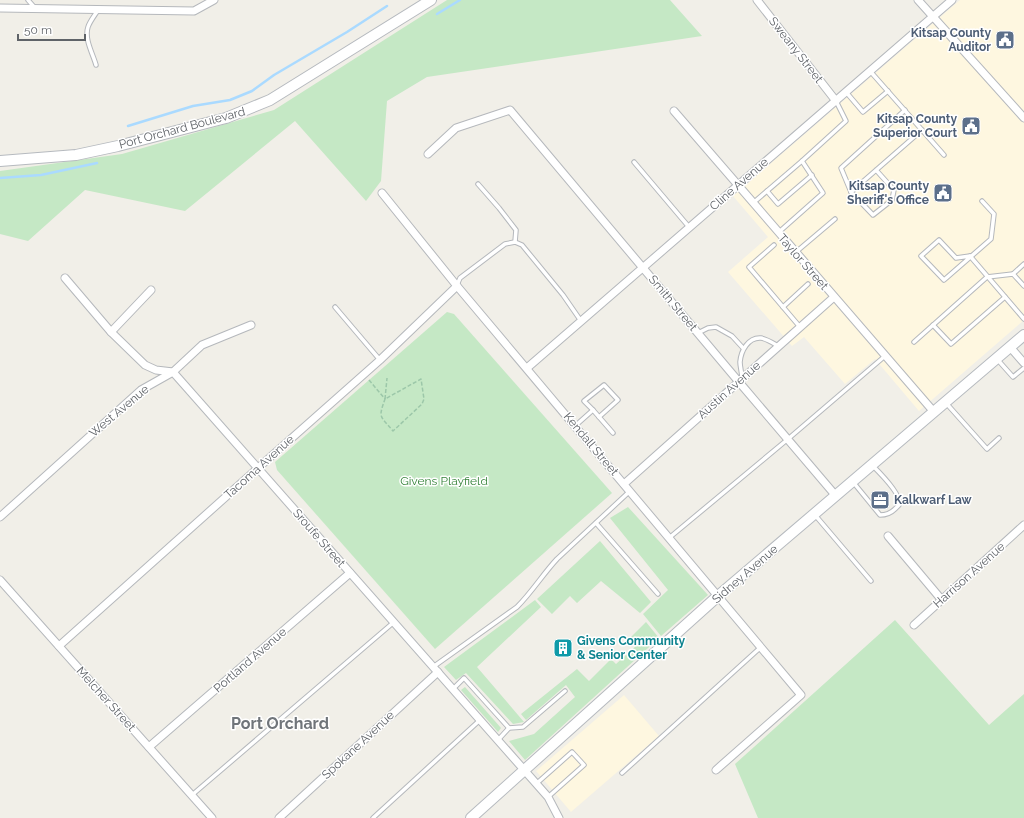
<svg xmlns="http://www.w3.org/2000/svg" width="1024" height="818" viewBox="0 0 1024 818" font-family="Raleway,sans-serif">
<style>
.commercial{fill:#fef7e0}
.green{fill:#c5e8c5}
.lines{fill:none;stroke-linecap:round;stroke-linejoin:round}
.stream{stroke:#aadaff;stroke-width:2.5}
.lane-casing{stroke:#b5b8bc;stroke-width:5.5}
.street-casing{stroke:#b5b8bc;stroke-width:9}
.secondary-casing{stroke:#b6babf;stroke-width:12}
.path{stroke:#9cc7a9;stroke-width:1.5;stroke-dasharray:4 2;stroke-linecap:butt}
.lane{stroke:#fff;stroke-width:3.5}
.street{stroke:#fff;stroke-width:7}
.secondary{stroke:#fff;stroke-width:10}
.labels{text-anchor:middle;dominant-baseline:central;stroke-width:3;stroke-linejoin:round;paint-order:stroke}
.service-label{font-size:12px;font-weight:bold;fill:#4e5e75;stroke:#fff;text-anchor:end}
.street-label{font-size:12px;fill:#5f6368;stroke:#fff}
.park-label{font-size:12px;fill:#348238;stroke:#fff}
.culture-label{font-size:12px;font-weight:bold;fill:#0d838f;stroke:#fff;text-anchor:start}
.district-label{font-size:16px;font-weight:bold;fill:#70757a;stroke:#fff}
</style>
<rect width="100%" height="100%" fill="#f1efe8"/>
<g class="commercial">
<polygon points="960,0 1024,0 1024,320 919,411 875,359 845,384 804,337 792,346 728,272 768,237 733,196"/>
<polygon points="624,695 659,736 571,812 536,771"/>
</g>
<g class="green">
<polygon points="447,0 670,0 702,36 427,77 387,101 381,181 366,201 295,121 185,211 85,190 28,241 0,234 0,171 122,154 274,110"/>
<polygon points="447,312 454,314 612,493 435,649 277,470 275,462"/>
<polygon points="628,507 708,595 661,636 643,614 668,590 610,518"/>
<polygon points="600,541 651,602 640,613 601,581 577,603 570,596 552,614 537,599"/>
<polygon points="535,600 541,607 477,667 524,722 513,724 466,673 456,680 444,667"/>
<polygon points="895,620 989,725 1024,694 1024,818 758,818 735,764"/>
<polygon points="646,622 659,638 525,760 509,741 534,734 575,697 566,685 526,720 521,714 577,669 589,681 611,659 616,664 636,646 630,638"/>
<polygon points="465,687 501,728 498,732 461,690"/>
</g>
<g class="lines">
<g class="stream">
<polyline points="437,14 460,0"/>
<polyline points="128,126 193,106 230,100 252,91 274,75 347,32 387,6"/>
<polyline points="0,178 41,175 97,163"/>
</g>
<defs>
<g id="lane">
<polyline points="28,0 35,8"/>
<path d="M96,65C93,54 84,39 88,27C90,21 95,15 98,10"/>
<polyline points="870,71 944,155"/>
<polyline points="846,92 863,112 888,91"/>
<polyline points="634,162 689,227"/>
<polyline points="876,170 894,190 892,200 873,215 851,192 922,130"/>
<polyline points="478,184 499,208 516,230 515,242"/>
<polyline points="767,191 778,204 812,175"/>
<polyline points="851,192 841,168 905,110"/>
<polyline points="753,203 802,161"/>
<polyline points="779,232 823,193 802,161 846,121 836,101"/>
<polyline points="774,245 749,267 800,327"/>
<polyline points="796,252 835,219"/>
<polyline points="970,256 956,258 939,240 921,256 944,280 991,239 994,214 982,201"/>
<polyline points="970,256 1024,319"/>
<polyline points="1013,274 1024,264"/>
<polyline points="457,285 460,278 505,244 515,242 522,245 563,295 581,321"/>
<polyline points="335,307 380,360"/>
<polyline points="783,307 808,284"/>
<polyline points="933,325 951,344 1005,297"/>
<polyline points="698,333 708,328 716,327 732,336 743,348"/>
<polyline points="914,342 987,277 1013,274 1024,286"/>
<polyline points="997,359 1013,377 1024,368"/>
<path d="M742,378C742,373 740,367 740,362C741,351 748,337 761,338C767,339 773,343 778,346"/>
<polyline points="946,403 987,449 999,438"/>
<polyline points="593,410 584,401 604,385 618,400 599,417"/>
<polyline points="575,426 593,410 613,433"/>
<path d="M853,482L880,515C886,515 890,514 895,509C895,509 899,505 899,505C903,496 879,472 873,466"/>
<polyline points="815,515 871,581"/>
<polyline points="596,523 658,594"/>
<polyline points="669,538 788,439 885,356"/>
<path d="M433,667L517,607C532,592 543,574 557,559L630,491"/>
<polyline points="453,689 464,678 509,728"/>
<polyline points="498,740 509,728 523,727 565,691"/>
<polyline points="622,773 761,647"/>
<polyline points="536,784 572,752 584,765 548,797"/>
<polyline points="192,795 394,622"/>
<polyline points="373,818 480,720"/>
</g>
<g id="street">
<polyline points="757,0 836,101"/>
<polyline points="918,0 1024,118"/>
<polyline points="0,8 194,11 214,0"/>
<polyline points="674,111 934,412"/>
<polyline points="428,154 456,128 510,110 739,382 836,496"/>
<polyline points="382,193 457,286 801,695 716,770"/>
<polyline points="65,278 111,332 145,365 156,370 173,372 548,797 559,818"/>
<polyline points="111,332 151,290"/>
<polyline points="1010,347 1024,363"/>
<polyline points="527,368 952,0"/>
<polyline points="624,484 834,297"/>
<polyline points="0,517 141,390 173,372 202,345 251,325"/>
<polyline points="888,536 941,599"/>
<polyline points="0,580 212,818"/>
<polyline points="914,625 1024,525"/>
<polyline points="59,646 258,468 380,360 457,286"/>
<polyline points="149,747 350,573"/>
<polyline points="279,818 438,672"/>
</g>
<g id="secondary">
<polyline points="0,161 76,155 118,146 226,118 270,100 431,0"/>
<polyline points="471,818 718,596 1024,335"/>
</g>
</defs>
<use href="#lane" class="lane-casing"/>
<use href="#street" class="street-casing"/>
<use href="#secondary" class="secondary-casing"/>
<g class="path">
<path d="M369,380L385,399C378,419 380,415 393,431L422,404L424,399L421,379L385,399"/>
<polyline points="385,399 387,378"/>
</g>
<use href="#lane" class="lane"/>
<use href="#street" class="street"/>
<use href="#secondary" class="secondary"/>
</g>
<defs>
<symbol id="civic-square" viewBox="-11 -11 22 22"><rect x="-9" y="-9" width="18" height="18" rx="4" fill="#5c6f8a" stroke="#fff"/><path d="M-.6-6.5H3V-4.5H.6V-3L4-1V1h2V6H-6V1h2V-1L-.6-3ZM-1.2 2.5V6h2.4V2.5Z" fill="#fff"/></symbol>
<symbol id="office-square" viewBox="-11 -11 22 22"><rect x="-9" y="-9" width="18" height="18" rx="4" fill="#5c6f8a" stroke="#fff"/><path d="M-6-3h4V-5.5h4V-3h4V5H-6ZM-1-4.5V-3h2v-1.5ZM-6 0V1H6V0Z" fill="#fff"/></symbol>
<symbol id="building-square" viewBox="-11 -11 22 22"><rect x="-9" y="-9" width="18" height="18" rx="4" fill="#0f9aa8" stroke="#fff"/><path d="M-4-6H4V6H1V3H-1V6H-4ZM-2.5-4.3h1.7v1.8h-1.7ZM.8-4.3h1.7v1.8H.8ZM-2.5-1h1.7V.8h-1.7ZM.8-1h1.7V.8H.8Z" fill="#fff"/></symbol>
</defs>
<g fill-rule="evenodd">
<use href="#civic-square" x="994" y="29" width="22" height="22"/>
<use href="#civic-square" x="960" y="115" width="22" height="22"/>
<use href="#civic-square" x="932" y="182" width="22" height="22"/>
<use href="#office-square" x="869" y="489" width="22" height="22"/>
<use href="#building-square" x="552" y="637" width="22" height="22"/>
</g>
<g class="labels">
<g class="service-label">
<text x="991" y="33">Kitsap County<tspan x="991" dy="14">Auditor</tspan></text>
<text x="957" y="119">Kitsap County<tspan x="957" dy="14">Superior Court</tspan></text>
<text x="929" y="186">Kitsap County<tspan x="929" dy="14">Sheriff's Office</tspan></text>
<text x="894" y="500" text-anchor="start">Kalkwarf Law</text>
</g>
<g class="street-label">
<text transform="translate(796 50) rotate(52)">Sweany Street</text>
<text transform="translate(182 128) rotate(-15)">Port Orchard Boulevard</text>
<text transform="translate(739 184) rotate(-41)">Cline Avenue</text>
<text transform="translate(803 262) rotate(49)">Taylor Street</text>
<text transform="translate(673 303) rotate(50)">Smith Street</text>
<text transform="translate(729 390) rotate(-42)">Austin Avenue</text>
<text transform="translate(119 411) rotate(-40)">West Avenue</text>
<text transform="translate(591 444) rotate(50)">Kendall Street</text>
<text transform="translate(259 467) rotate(-42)">Tacoma Avenue</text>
<text transform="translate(319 538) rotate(49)">Sroufe Street</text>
<text transform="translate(745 574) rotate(-41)">Sidney Avenue</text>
<text transform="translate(969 575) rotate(-42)">Harrison Avenue</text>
<text transform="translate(250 660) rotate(-41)">Portland Avenue</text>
<text transform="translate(106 699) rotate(48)">Melcher Street</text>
<text transform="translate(358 745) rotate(-43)">Spokane Avenue</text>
</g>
<g class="park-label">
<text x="444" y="481">Givens Playfield</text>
</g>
<g class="culture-label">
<text x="577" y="641">Givens Community<tspan x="577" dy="14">&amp; Senior Center</tspan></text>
</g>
<g class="district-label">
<text x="280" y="723">Port Orchard</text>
</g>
</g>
<path d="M18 34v6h67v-6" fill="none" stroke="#5f6368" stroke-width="2"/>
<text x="24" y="34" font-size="12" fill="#5f6368" stroke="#ffffff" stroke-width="3" paint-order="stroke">50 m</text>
</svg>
